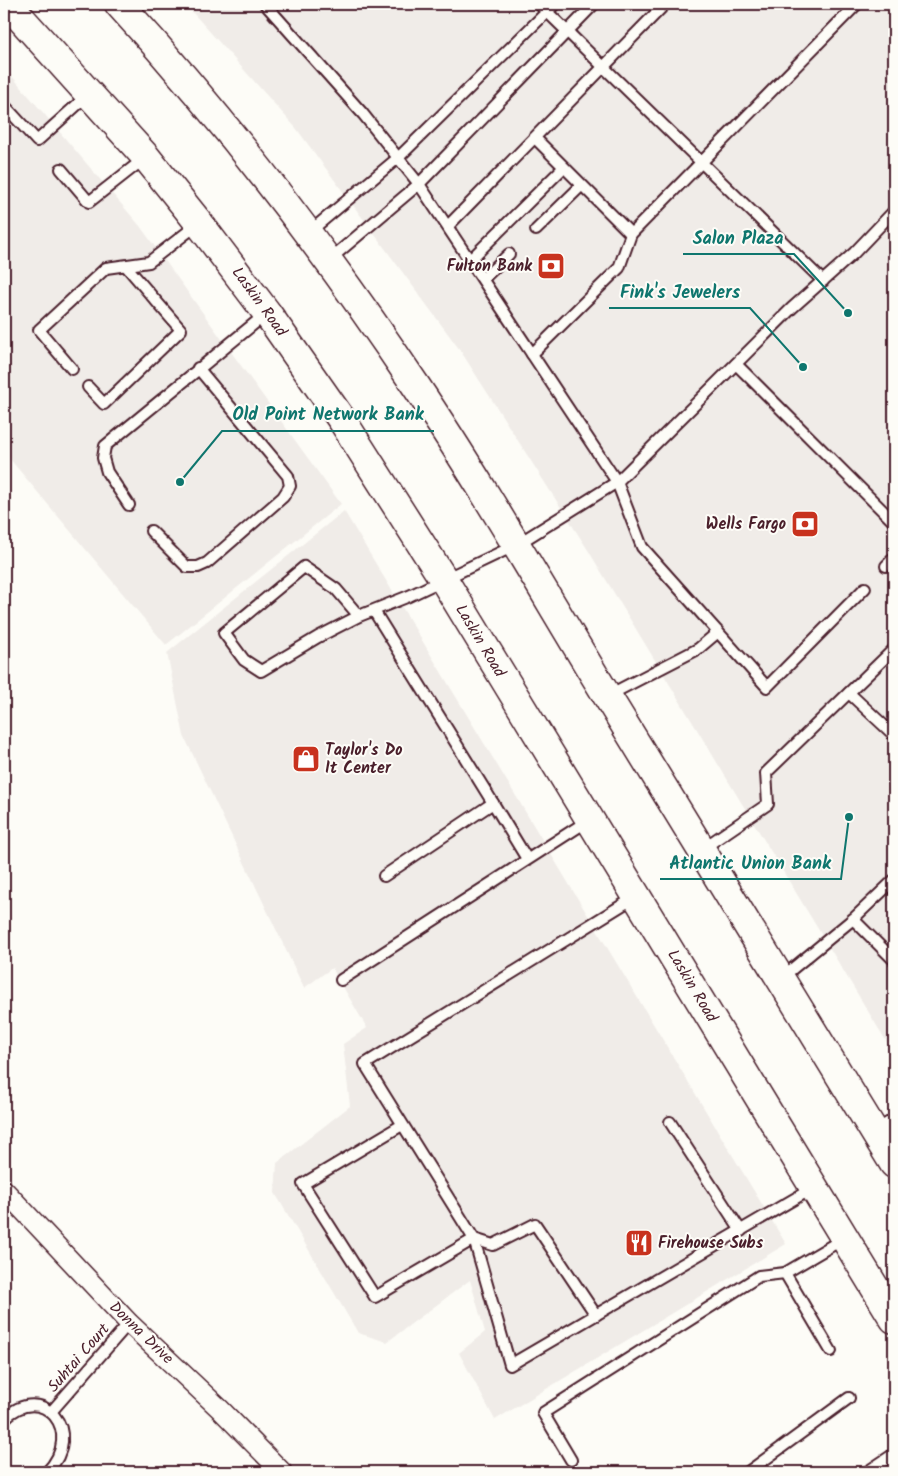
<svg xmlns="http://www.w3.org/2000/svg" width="898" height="1476" viewBox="0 0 898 1476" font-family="Kalam,sans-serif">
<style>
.built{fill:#f0ece8}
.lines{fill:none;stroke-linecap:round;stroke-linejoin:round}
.lane-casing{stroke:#4a1f2b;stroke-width:14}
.street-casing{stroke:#4a1f2b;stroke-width:22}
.primary-casing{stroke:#4a1f2b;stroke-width:31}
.lane{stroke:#fdfcf7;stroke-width:10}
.street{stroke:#fdfcf7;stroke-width:19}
.primary{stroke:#fdfcf7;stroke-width:28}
.labels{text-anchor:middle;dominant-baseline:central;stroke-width:4;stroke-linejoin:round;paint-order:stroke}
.poi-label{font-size:16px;font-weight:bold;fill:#4a1f2b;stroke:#fdfcf7;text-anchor:end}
.street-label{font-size:16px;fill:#4a1f2b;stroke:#fdfcf7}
.leader{fill:none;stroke:#0f766e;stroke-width:2}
.callout-dot{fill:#0f766e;stroke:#fdfcf7;stroke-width:2}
.callout-label{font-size:18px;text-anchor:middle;font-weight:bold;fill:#0f766e;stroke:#fdfcf7;stroke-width:4;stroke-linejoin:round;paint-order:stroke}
</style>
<rect width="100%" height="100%" fill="#fdfcf7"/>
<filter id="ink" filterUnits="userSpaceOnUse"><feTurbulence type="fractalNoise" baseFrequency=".02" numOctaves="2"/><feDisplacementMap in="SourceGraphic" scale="10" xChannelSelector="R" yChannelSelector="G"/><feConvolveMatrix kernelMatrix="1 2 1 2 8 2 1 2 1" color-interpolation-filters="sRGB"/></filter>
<g filter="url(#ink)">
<g class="built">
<polygon points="185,4 894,4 894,1054 588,550 460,350 296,128"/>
<polygon points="4,67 140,226 341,504 166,645 4,452"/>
<polygon points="344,511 786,1244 495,1420 459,1353 485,1332 470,1280 387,1342 358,1333 275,1193 277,1163 350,1106 343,1044 367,1028 332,968 304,988 184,736 167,653"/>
</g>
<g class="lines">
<defs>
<g id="lane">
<polyline points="265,4 363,114 419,184 617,482 642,547 767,687 865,588"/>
<polyline points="539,4 823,281"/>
<polyline points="4,105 37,141 88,95"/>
<polyline points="535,138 631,234"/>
<polyline points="61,169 89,202 145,158"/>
<polyline points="448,226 665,4"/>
<polyline points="536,230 581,186"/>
<polyline points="308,233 399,157 555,4"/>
<polyline points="329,260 419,184 594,4"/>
<polyline points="470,260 563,168"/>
<polyline points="483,279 509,254"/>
<polyline points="532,354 619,268 631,234 857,4"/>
<polyline points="736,364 894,522"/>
<polyline points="72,369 39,330 106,268 149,262 198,224"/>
<polyline points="88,387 104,404 181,330 126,266"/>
<polyline points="129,505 107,472 103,458 105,446 266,314"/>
<polyline points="151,531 187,567 198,567 207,563 283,497 290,486 288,476 198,368"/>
<polyline points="886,566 894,558"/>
<polyline points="374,611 493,803"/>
<polyline points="359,616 336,589 304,567 224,633 244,660 261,671 318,637 359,616 409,596 516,545 617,482 792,308 854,253 894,211"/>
<polyline points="849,693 894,735"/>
<polyline points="607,696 698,649 718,632"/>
<polyline points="702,849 768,804 766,773 894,649"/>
<polyline points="384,876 493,803 527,859"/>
<polyline points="853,919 894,960"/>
<polyline points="780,979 853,919 894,880"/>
<polyline points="341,980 589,820"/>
<polyline points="670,1122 741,1231"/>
<polyline points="402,1125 303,1184 375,1297 474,1239 365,1064 637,896"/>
<polyline points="874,1132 894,1119"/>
<polyline points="474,1239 510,1365 813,1188"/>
<polyline points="474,1239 493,1245 535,1224 596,1315"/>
<polyline points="785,1273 831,1351"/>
<polyline points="51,1412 129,1323"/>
<path d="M4,1419C42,1380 86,1432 47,1472"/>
<polyline points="571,1460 543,1413 759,1276 785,1273 843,1239"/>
<polyline points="748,1472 849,1398"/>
<polyline points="867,1472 894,1454"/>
</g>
<polyline id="street" points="4,1190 129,1323 220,1409 282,1472"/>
<g id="primary">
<polyline points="8,4 146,157 199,223 267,313 342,420 444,580 894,1319"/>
<path d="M119,4C228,123 326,252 416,386C479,480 535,577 593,673C693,837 793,1001 894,1164"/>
</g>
</defs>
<use href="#lane" class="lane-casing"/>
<use href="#street" class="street-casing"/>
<use href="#primary" class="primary-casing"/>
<use href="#lane" class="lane"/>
<use href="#street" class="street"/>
<use href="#primary" class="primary"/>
</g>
</g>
<defs>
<symbol id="bank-square" viewBox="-11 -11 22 22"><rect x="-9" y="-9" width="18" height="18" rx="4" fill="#c8321e" stroke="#fdfcf7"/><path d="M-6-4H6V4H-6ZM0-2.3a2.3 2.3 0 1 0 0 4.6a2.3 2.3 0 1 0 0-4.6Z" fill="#fff"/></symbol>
<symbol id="shop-square" viewBox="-11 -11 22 22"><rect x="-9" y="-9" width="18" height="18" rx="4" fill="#c8321e" stroke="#fdfcf7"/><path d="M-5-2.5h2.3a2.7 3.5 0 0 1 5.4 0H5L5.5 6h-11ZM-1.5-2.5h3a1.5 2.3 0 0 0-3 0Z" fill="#fff"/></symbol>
<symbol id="restaurant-square" viewBox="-11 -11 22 22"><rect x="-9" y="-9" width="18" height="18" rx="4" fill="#c8321e" stroke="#fdfcf7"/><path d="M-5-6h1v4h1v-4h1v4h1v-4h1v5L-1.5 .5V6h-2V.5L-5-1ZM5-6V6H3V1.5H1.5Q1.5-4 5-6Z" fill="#fff"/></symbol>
</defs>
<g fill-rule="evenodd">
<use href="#bank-square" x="535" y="250" width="32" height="32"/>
<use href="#bank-square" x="789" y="508" width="32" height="32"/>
<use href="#shop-square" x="290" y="743" width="32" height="32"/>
<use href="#restaurant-square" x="623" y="1227" width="32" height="32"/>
</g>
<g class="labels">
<g class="poi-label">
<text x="532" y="266">Fulton Bank</text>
<text x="786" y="524">Wells Fargo</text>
<text x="325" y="750" text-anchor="start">Taylor's Do<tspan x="325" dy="18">It Center</tspan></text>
<text x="658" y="1243" text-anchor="start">Firehouse Subs</text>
</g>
<g class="street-label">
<text transform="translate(259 302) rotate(54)">Laskin Road</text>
<text transform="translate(480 641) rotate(59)">Laskin Road</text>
<text transform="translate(692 986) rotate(59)">Laskin Road</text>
<text transform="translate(141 1333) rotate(44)">Donna Drive</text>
<text transform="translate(79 1358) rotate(-49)">Suhtai Court</text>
</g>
</g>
<path class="leader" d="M848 313L794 254H683M803 367L750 308H609M180 482L222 431H434M849 817L841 879H660"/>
<g class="callout-dot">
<circle cx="848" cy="313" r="5"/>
<circle cx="803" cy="367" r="5"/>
<circle cx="180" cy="482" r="5"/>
<circle cx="849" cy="817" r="5"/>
</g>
<g class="callout-label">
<text x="738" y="244">Salon Plaza</text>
<text x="680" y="298">Fink's Jewelers</text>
<text x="328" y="420">Old Point Network Bank</text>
<text x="750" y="869">Atlantic Union Bank</text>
</g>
<rect width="898" height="1476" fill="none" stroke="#fdfcf7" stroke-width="20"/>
<rect x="10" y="10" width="878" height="1456" fill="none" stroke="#4a1f2b" stroke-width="2" filter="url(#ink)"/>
</svg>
